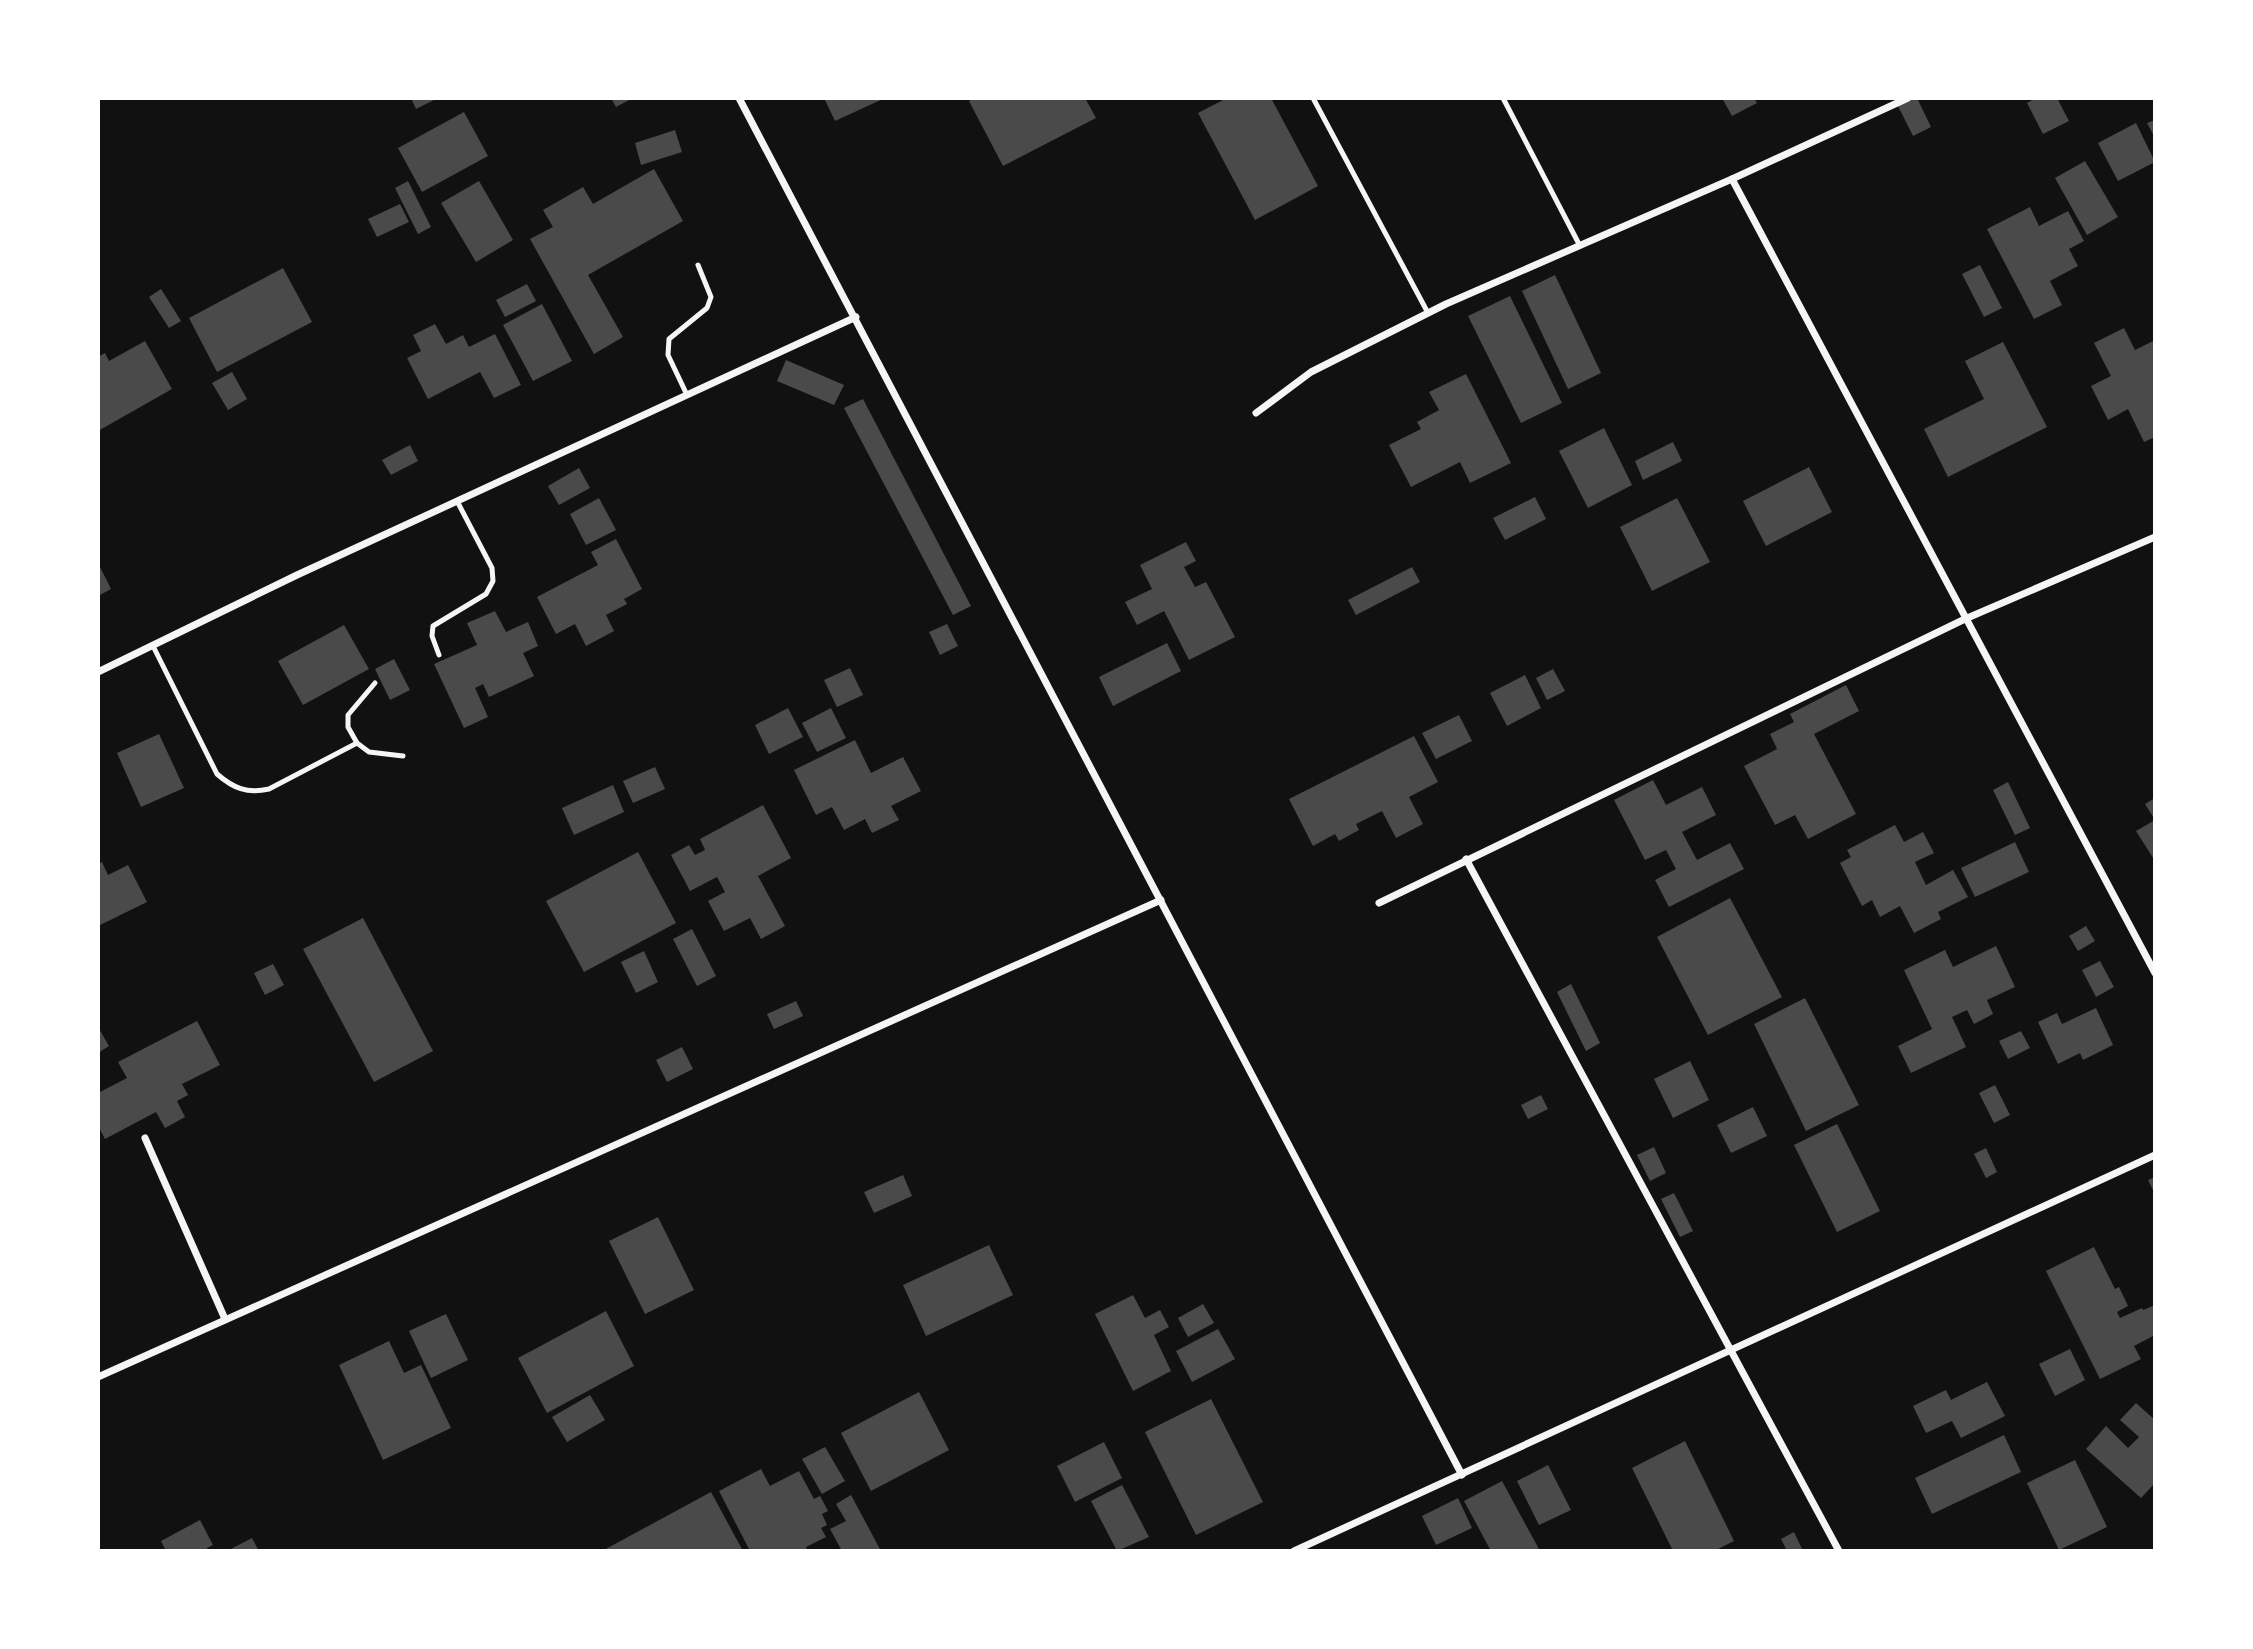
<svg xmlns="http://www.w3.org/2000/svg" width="2253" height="1649" viewBox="0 0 2253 1649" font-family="'Source Sans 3',sans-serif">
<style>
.building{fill:#4a4a4a}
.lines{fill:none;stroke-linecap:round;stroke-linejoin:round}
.service{stroke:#f5f5f5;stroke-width:5}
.minor{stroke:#f5f5f5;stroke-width:7}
</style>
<rect width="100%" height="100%" fill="#111"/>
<g class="building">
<polygon points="411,98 438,98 416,109"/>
<polygon points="611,98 633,98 616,107"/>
<polygon points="824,98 885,98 835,121"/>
<polygon points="974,98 1085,98 1096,118 1003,166 969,101"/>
<polygon points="1227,98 1271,98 1318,186 1255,220 1198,113"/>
<polygon points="1722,98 1754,98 1757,103 1732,116"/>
<polygon points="1908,98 1917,98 1931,127 1913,136 1897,104"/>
<polygon points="2036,98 2057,98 2069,121 2043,134 2027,103"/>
<polygon points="464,112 488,156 422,192 398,148"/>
<polygon points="2155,120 2155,138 2147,123"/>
<polygon points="2136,123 2155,162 2118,181 2098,143"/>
<polygon points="675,130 682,152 641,165 635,143"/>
<polygon points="2085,161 2118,217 2087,235 2055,178"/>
<polygon points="654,169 683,221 588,275 623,337 594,354 530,239 553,227 543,210 583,187 593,204"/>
<polygon points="408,181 431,227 418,234 395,188"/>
<polygon points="479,181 513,240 476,262 441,203"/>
<polygon points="400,204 409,222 377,237 368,219"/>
<polygon points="2030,207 2039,226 2068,211 2084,241 2069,249 2078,266 2050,281 2062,305 2034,319 1987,229"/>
<polygon points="1980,265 2002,308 1984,317 1962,274"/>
<polygon points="283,268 312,322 217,372 189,318"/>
<polygon points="1555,275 1601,373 1568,389 1522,291"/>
<polygon points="527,284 536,301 505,317 496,300"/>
<polygon points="161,289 181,321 169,328 149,297"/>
<polygon points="1510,296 1562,403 1521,423 1468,316"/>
<polygon points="542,304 572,361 533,381 503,325"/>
<polygon points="435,324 446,344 463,335 469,347 495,334 521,385 494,398 480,372 428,399 407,358 421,351 413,335"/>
<polygon points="2124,328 2135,350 2155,340 2155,437 2144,442 2128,409 2108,420 2091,386 2111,376 2094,343"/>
<polygon points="145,341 172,389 98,431 98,357 105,353 109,361"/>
<polygon points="2003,342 2047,427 1948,477 1924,429 1984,399 1965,361"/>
<polygon points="786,360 844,385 834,405 777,381"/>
<polygon points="232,372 247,399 228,410 212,383"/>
<polygon points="1466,374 1511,463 1470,483 1460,462 1411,487 1389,445 1421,429 1417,422 1439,410 1429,392"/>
<polygon points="863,399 971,606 953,615 844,408"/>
<polygon points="1604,428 1632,485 1588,508 1559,451"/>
<polygon points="1673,442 1682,461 1643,480 1635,461"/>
<polygon points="410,445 418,461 391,475 382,460"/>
<polygon points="1809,467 1832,512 1766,546 1743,501"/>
<polygon points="579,468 590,488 559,505 548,486"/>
<polygon points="1535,497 1546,519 1505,540 1493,518"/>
<polygon points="599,498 616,530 586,545 570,514"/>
<polygon points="1677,498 1710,562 1652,591 1620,527"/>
<polygon points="616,539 642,589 624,599 627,604 606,615 614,631 586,646 575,624 556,634 537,597 598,565 591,552"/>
<polygon points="1186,542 1196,561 1184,567 1195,587 1206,582 1235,637 1189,660 1164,611 1137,625 1125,602 1152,589 1140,565"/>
<polygon points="98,563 111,589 98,596"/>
<polygon points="1412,567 1420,582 1356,615 1348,600"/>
<polygon points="495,611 506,632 528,622 538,646 523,653 534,676 489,697 483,684 475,688 488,717 464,728 434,664 477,645 467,623"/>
<polygon points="947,624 958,646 940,655 929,632"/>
<polygon points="344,625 369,669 303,705 278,661"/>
<polygon points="1167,643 1181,671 1113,706 1099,677"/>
<polygon points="394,659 410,690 390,700 375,669"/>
<polygon points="850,668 863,695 837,707 824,680"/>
<polygon points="1553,669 1565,691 1547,700 1536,678"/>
<polygon points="1525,675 1541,708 1507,726 1490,693"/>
<polygon points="1846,685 1859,711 1814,734 1856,814 1808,839 1795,815 1775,825 1744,766 1777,749 1770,734 1794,722 1790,714"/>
<polygon points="788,708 803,737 769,754 755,725"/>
<polygon points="831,708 846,738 817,752 802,723"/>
<polygon points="1459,715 1472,741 1436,759 1422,733"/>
<polygon points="159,734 184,788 141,807 117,753"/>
<polygon points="1414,736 1438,782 1409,797 1423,824 1396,838 1382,811 1356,824 1359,830 1339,841 1335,834 1313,846 1289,799"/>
<polygon points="855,740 871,773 903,757 921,791 891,806 899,820 872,833 865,819 844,830 832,807 816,815 794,770"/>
<polygon points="655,767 665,789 633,803 623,781"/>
<polygon points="1653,780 1666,805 1702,787 1716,815 1682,832 1697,860 1730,843 1744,869 1669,907 1655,880 1676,869 1666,850 1645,860 1614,800"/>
<polygon points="2008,782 2030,828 2015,835 1993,790"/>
<polygon points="613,785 624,812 574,835 562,808"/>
<polygon points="2155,798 2155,861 2136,831 2155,820 2145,804"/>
<polygon points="763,805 791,858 758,876 785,926 761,939 750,918 724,931 708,901 725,892 717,877 690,891 671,855 689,845 695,855 705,850 700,839"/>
<polygon points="1895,825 1904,842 1923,832 1934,853 1915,862 1926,885 1953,870 1968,897 1938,912 1941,919 1914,933 1900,906 1880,917 1872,900 1862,906 1840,863 1851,857 1847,850"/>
<polygon points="2015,842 2029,872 1975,897 1961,868"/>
<polygon points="638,852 676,923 584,972 546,901"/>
<polygon points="102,862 108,875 128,865 147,902 98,926 98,864"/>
<polygon points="1730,898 1782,997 1708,1035 1657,937"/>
<polygon points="363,918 433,1051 374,1082 303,949"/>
<polygon points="2086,926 2095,941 2078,951 2069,936"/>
<polygon points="692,929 716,976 697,986 673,939"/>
<polygon points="1996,946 2015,987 1987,1000 1993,1014 1974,1024 1967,1010 1952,1017 1966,1047 1911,1073 1898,1046 1932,1029 1904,970 1945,950 1953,967"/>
<polygon points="644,951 658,982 636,993 621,962"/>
<polygon points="2100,961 2114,987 2096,997 2082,970"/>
<polygon points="273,964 284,985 265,995 254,973"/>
<polygon points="1571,984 1600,1043 1586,1051 1557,992"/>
<polygon points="1805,998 1859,1105 1806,1131 1754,1024"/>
<polygon points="796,1001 803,1016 774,1029 767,1014"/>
<polygon points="2096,1008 2113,1045 2083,1060 2080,1053 2058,1064 2038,1022 2057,1013 2062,1024"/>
<polygon points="197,1021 220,1065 182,1084 188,1095 177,1101 185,1117 165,1128 156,1112 105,1139 98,1126 98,1093 127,1078 118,1062"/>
<polygon points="98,1027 109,1046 98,1053"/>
<polygon points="2021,1031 2030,1048 2008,1059 1999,1041"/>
<polygon points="682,1047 693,1069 667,1082 656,1060"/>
<polygon points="1690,1061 1709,1100 1673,1118 1654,1079"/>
<polygon points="1995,1085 2010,1115 1994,1123 1979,1093"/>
<polygon points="1541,1095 1548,1109 1528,1119 1521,1105"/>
<polygon points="1753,1107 1767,1136 1731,1153 1717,1125"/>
<polygon points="1837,1124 1880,1211 1837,1232 1794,1145"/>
<polygon points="1654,1147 1666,1173 1650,1181 1637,1155"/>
<polygon points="1986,1148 1997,1172 1986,1178 1974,1154"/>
<polygon points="903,1175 912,1196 874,1213 864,1192"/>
<polygon points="2155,1177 2155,1194 2148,1180"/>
<polygon points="1674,1193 1693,1231 1680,1237 1661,1199"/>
<polygon points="658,1217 694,1290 645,1314 609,1241"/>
<polygon points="989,1245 1013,1295 926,1336 903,1285"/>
<polygon points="2094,1247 2115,1289 2119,1287 2128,1306 2117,1312 2120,1318 2142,1308 2143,1310 2155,1305 2155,1329 2153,1330 2155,1335 2134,1346 2141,1359 2100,1379 2046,1271"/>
<polygon points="1133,1295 1145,1318 1160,1310 1169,1327 1154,1335 1171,1371 1133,1391 1095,1314"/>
<polygon points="1203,1304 1214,1323 1188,1337 1178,1318"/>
<polygon points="606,1311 634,1366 547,1413 518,1358"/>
<polygon points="446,1314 468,1360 431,1378 409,1331"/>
<polygon points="1218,1329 1235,1359 1192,1382 1176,1351"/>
<polygon points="389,1341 404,1373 421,1365 451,1428 383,1460 339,1365"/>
<polygon points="2070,1349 2085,1380 2055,1396 2039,1364"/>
<polygon points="1987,1382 2005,1416 1961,1438 1952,1421 1926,1433 1913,1406 1946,1390 1951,1400"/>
<polygon points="919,1392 949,1450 871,1491 841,1433"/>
<polygon points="590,1395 605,1420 567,1442 552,1417"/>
<polygon points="1211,1399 1263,1502 1196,1535 1145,1432"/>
<polygon points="2136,1403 2155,1420 2155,1483 2141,1498 2086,1449 2106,1426 2128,1448 2139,1437 2120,1420"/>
<polygon points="2004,1435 2021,1472 1932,1514 1915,1478"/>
<polygon points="1685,1441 1734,1541 1714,1551 1673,1551 1632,1468"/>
<polygon points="1104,1442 1122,1478 1075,1502 1057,1466"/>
<polygon points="825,1447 845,1481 822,1494 802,1459"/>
<polygon points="2075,1460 2107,1527 2059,1550 2027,1483"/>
<polygon points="1548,1465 1571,1510 1539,1525 1517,1481"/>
<polygon points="761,1469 770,1486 799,1471 814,1499 820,1496 828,1511 822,1514 827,1525 821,1528 826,1537 806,1547 808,1551 750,1551 719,1491"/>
<polygon points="1502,1481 1540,1551 1491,1551 1464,1501"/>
<polygon points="1122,1485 1149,1537 1117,1551 1091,1501"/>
<polygon points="711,1492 743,1551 602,1551"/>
<polygon points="851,1495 881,1551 842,1551 830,1529 846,1521 836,1504"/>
<polygon points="1458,1498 1472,1528 1436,1545 1422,1516"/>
<polygon points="200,1520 213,1545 207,1548 208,1551 166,1551 161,1541"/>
<polygon points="1794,1532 1803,1551 1787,1551 1781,1539"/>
<polygon points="252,1538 259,1551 227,1551"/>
</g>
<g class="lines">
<g class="service">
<polyline points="1313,98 1428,313"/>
<polyline points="1503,98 1580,246"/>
<polyline points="687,395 668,355 669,339 707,308 711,297 698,265"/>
<path d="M153,646L217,774C233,788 247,794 269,789L357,743"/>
<polyline points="439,655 432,636 433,626 486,594 493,581 492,568 457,501"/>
<polyline points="375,683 348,715 348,727 357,743 369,752 403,756"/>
</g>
<g class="minor">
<polyline points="739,98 1462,1475"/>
<polyline points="1732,179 2155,973"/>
<polyline points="1256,413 1311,372 1446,304 1732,179 1908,98"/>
<polyline points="98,672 297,575 856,317"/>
<polyline points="1466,859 1839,1551"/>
<polyline points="1379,903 1965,619 2155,537"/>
<polyline points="145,1138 225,1319"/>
<polyline points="98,1377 1161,900"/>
<polyline points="1294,1551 2155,1155"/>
</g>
</g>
<rect width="2253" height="1649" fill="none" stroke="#ffffff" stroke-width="200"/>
</svg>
